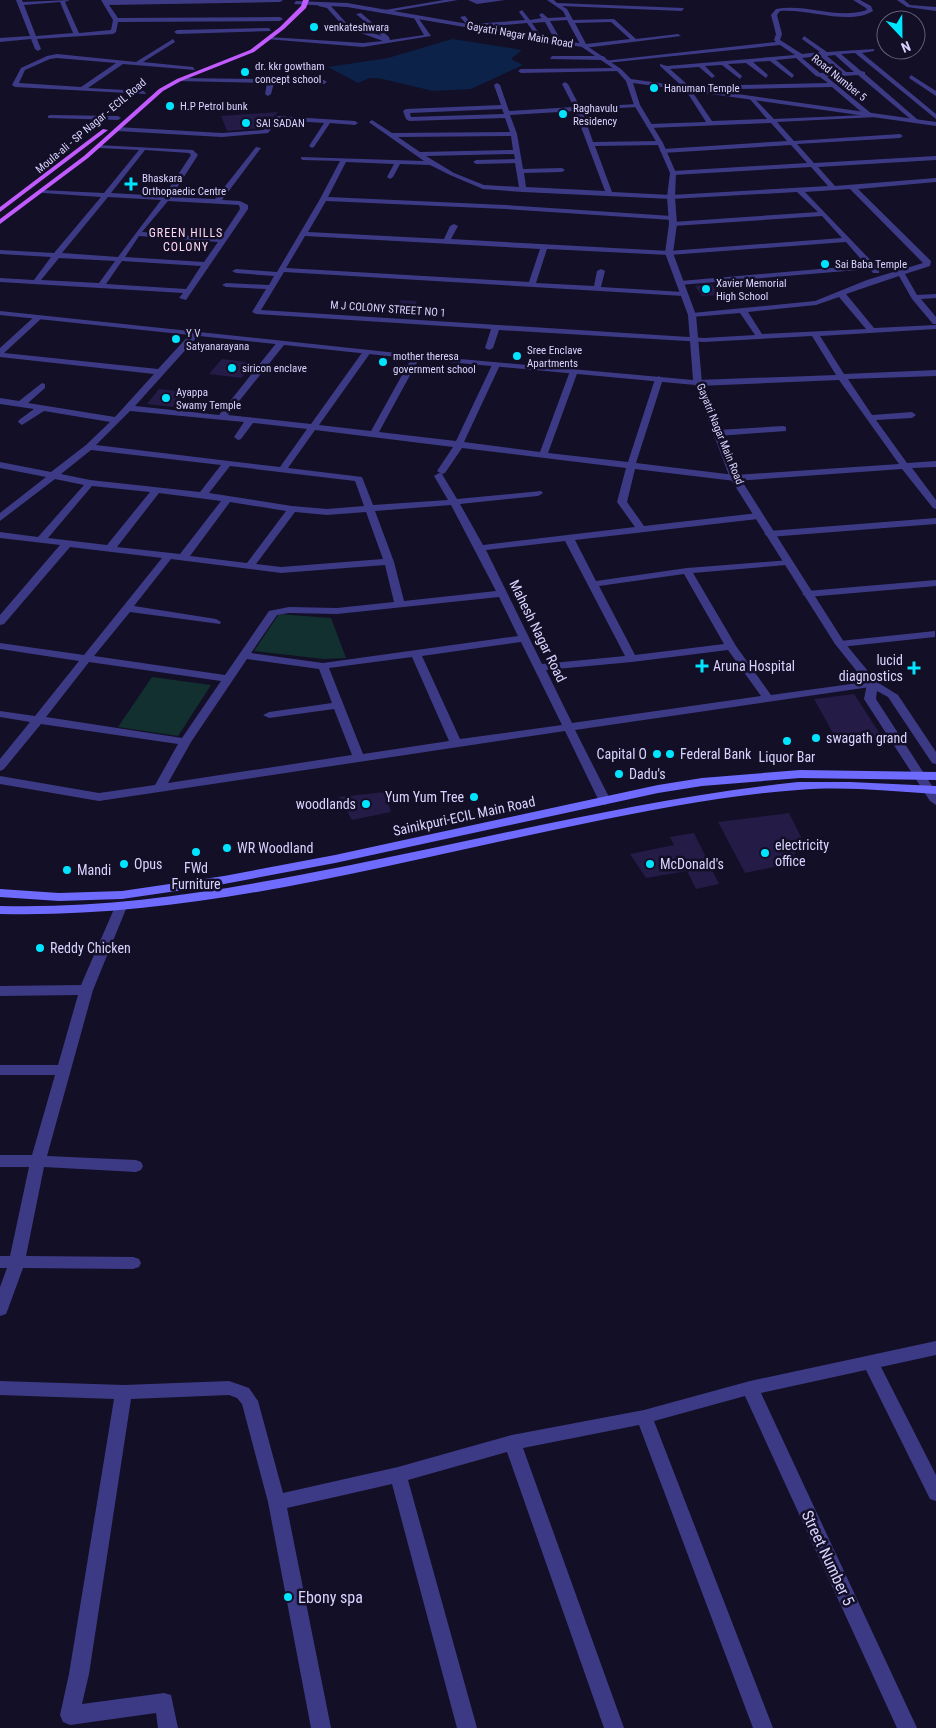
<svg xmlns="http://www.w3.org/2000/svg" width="936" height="1728" viewBox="0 0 936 1728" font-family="'Roboto Condensed',sans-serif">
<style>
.green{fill:#12302f}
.water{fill:#0c2248}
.building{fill:#241b47}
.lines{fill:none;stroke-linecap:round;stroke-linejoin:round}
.minor{fill:#3d3a85;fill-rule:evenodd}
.tertiary{fill:#3d3a85;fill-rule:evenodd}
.secondary{fill:#6f6bff;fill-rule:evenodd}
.primary{fill:#c25bff;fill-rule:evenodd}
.poi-dot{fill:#00e5ff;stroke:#130f26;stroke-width:2}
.labels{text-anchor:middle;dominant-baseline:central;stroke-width:5;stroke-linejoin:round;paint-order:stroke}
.far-poi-label{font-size:11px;fill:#d9d4ff;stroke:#130f26;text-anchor:start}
.far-street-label{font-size:11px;fill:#d9d4ff;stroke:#130f26}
.far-neighbourhood-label{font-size:12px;letter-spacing:1px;fill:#ffd6f0;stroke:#130f26}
.street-label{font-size:14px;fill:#d9d4ff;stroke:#130f26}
.poi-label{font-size:14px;fill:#d9d4ff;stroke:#130f26;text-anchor:start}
.near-street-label{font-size:16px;fill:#d9d4ff;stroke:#130f26}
.near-poi-label{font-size:16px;fill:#d9d4ff;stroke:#130f26;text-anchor:start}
</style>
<rect width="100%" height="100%" fill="#130f26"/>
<g class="green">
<polygon points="279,614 331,618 346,658 323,659 254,651"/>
<polygon points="152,677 211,685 178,736 118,727"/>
</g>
<polygon class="water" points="452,39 522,50 511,59 523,65 471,89 433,91 378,78 370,78 358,83 328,67 388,58"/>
<g class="building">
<polygon points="278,112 263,128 227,131 221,116"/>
<polygon points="712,284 720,295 702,296 695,286"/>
<polygon points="401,300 417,301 411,316 395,315"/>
<polygon points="222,359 255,363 241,378 209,374"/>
<polygon points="159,389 185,392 173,407 147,404"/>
<polygon points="854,694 882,737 839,744 814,699"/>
<polygon points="385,792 391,812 352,820 339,797"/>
<polygon points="789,813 803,841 788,864 745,873 718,822"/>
<polygon points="694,833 719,884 696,889 687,871 646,878 630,854 674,845 670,837"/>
</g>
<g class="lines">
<g class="minor">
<path d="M16,0H22L23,2L70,0L65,2L79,33L111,30L113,20L101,0H283L280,2L109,5L118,18L280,17L283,19L280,21L118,22L116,32L113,34L37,39L41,49L38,51L35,49L31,39L0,42V38L30,36ZM60,2L73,33L36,36L24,5Z"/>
<polygon points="444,0 458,0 382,13 379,11"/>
<polygon points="468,0 505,0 477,4"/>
<path d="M547,0H554L557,3L684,8L682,11L562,6L567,9L573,20L614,19L636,39L678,34L681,36L584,48L581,46L567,20L550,21L562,42L559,44L556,42L545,22L532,23L543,39L540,41L527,23L470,28L460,17L465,16L472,24L525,20L519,12L522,10L530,20L542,18L539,15L542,13L548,18L566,17L563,11ZM611,22L630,39L586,44L575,23Z"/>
<path d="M853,0H860L871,6L873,11C849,26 808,8 780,11L777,15L782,34L780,40L802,54L820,52L802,39L804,36L827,52L874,49V51L862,53L936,114V119L855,53L841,54L861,71L865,72V74L918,120V122H914L858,75L827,77L872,114L877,115V117L777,122L794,141L900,134L903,136L900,138L797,144L814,163L936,156V160L818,167L835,186L936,178V182L858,189L931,261L930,266L905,274L917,295L936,294V298L921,299L936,317V324H933L912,299L899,276L846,294L874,328L936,325V329L820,336L844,374L936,370V376L848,379L872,415L912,412L916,415L912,418L876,420L907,463L936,461V467L912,468L936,500V509L933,508L902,469L735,481L635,469L627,502L644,526L758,513L763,516L758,519L575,540L596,581L687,568L790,560L791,562L786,565L693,573L736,646L771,695L873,681L879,684L877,686L575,730L611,801L605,805L599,801L565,731L99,801L0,784V776L99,793L155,785L178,744L41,724L4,769L0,771V759L30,722L0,717V711L35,716L79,661L0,649V643L84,655L162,558L70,547L4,624L0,625V615L60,545L0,538V532L38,537L84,485L55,479L0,521V513L46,477L0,468V462L51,472L86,445L110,422L44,411L22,425L18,422L19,420L34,409L0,404V398L19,401L42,383L45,384V388L28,403L115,417L154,374L0,357V348L35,316L42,318L4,353L158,369L192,332H198V336L135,406L219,415L278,341H281L285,343L284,345L228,415L311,424L364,350H367L371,352L319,425L371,431L412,357L416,355L420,357L379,432L456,441L492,365L496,362L500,365L464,442L540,452L570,371L574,368L578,371L548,453L628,462L655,379L659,376L663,379L636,463L735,475L899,464L839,380L698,386L694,383L698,380L836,375L812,336L704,342L499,330L493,348L489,350L485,348L491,329L256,314L252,312L266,289L226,287L222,285L226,283L269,285L274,276L236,273L232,271L236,269L277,272L320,199L340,161L303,160L301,159V157L424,161L370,123L369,122L372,120L392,133L510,132L505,118L409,121L406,119L403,111L406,109L501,105L494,85L497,83L500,85L509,111L574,107L562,84L565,82L568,84L580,107L639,104V106L637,107L582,110L593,142L660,141L663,143L660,145L595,146L612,192L671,195L828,186L811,167L673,175L670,173L673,171L807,163L791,145L663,153L660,151L663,149L787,141L771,123L649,128L646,126L649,124L706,122L685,89L660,66V64L667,66L795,55L780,45L606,63L603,61L776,42L774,40L776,34L771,15L776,9C806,3 837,20 867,10L866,8ZM835,55L854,72H846L827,56ZM820,56L839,72L820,73L802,58ZM796,58L816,76L820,77L828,83L689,86L670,69L699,67L712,78L715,76L705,66L722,65L740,79L742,76L728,64L746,63L766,78L768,75L753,62L770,61L792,78L794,75L776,60ZM832,87L865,115L774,119L752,96L749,98L767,119L712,121L691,90ZM502,109L504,114L411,117L410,113ZM575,111L605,191L526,187L524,173L562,172L565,170L562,168L523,169L517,134L510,115ZM511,136L513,150L420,152L398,137ZM514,154L515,159L476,160L473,162L476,164L515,163L519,187L484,185L454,173L426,156ZM346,162L394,164L387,177L390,179L393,177L400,164L430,165L450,175L483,189L523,192L671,199L797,192L818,212L673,222L669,224L673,226L822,216L842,238L669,251L451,239L458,226L454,224L450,226L444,239L308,232L326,201L505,209L672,220L676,218L672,216L505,205L328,197ZM850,189L923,263L867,280L815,301L692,313L688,315L692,317L740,313L755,335L704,338L261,310L284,272L683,296L687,294L683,292L601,287L605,271L601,269L597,271L594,286L536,283L547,249L669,255L846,242L866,265L680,281L676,283L680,285L870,269L873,273H879V269L805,192ZM305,236L540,249L529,282L286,268ZM839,297L866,329L762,334L748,312L816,305ZM130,411L244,422L234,437L238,440L241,439L253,423L307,429L280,467L96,445ZM315,430L453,447L437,471L442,474L445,473L462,448L626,468L617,502L635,527L483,545L460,504L538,496L543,493L541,491L457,499L442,474L439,473L434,476L448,500L373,505L362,477L288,468ZM91,450L221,465L200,492L90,480L61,474ZM230,466L355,481L364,506L327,509L292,506L209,493ZM92,486L150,492L107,545L48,538ZM159,493L221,501L180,554L117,547ZM230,502L286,511L247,563L190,556ZM451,505L496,591L404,601L394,562L375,511ZM295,512L327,515L366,512L383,559L281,567L256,564ZM565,541L625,656L542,664L486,550ZM171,559L281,573L385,565L394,602L337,608L289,607L269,611L225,675L94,656L130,612L220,624L221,622L216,619L134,606ZM684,574L724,644L635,655L599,586ZM499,597L518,636L323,663L251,653L277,615L289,613L337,614ZM521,642L562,725L460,739L422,656ZM728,650L761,696L572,723L546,670L632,662ZM412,657L449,741L363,754L329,668ZM247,659L319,669L332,703L269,712L263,715L269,718L334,709L352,755L168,783L191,742ZM89,662L221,681L182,738L46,717Z"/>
<polygon points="897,0 904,0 910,5 936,7 936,11 907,7"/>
<polygon points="320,3 331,6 348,25 382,36 356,14 361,13 389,37 390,40 424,35 414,18 417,16 431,36 363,47 266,39 269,37 363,43 383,41 344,27 327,8 318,6"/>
<polygon points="269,28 271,31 177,34 174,32 177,30"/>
<path d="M173,39L175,42L143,62L193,67L195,70L123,64L88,88L144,91L146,94L15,87L12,85L21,68L47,56L57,54L136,62ZM57,58L116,63L81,87L19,83L25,70L50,59Z"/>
<polygon points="552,56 603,56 606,58 603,60 550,59"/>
<polygon points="619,68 621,71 521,73 518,71 521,69"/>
<polygon points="911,75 936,91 936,96 909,78"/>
<polygon points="179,78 324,80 327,82 324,84 274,83 271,94 268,96 265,94 267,83 177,81"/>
<polygon points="50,115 118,116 121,118 118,120 48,118 48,116"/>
<polygon points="277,116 355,121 358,123 355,125 330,123 314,147 312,148 309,146 324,123 279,120 268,133 222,137 117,131 114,129 117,127 222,133 264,130"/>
<path d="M97,145L193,150L198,155L171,197L215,199L256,147L261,148L222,200L240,201L248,205V209L186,300L179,298L183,293L0,282V278L34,280L51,257L0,254V250L54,253L101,197L43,193L40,191L41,190L104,193L139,150L99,148L96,146ZM145,150L189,153L191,155L164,196L111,193ZM108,197L161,200L118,257L62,253ZM168,201L239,205L240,209L221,238L142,232ZM139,236L218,242L204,262L125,257ZM59,258L115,261L99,283L41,280ZM122,261L201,266L186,289L106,284Z"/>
<polygon points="783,426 786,427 786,431 718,436 714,433 718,430"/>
<polygon points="936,518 936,524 769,537 764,534 769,531"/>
<polygon points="936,580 936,586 807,597 802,594 807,591"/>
<polygon points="935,631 935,637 840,647 835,644 840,641"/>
<polygon points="120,905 126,909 93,990 47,1156 136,1160 141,1162 143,1166 141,1170 136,1172 44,1167 26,1256 133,1257 139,1259 141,1263 139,1267 133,1269 23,1268 8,1309 6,1314 0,1316 0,1287 7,1268 0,1268 0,1256 10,1256 29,1167 0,1167 0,1155 32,1155 55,1075 0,1075 0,1065 58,1065 78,995 0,996 0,986 81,985 114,909"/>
<polygon points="936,1341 936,1355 881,1367 936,1475 936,1501 930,1499 866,1370 761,1393 917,1728 897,1728 745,1396 654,1421 773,1728 753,1728 639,1425 523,1448 624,1728 604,1728 507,1452 408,1480 477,1728 457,1728 392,1484 287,1508 331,1728 311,1728 268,1502 242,1404 237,1398 229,1395 131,1399 89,1674 82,1704 164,1693 171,1695 178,1728 158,1728 156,1713 70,1725 63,1722 60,1715 69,1674 114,1399 0,1395 0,1381 124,1385 229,1381 249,1388 258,1401 283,1493 398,1467 512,1435 644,1410 750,1381"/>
</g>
<polygon class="tertiary" points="296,1 347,3 584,44 621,69 631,79 936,122 936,126 633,83 640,105 663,143 676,173 675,197 677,224 673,253 696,315 702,383 740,478 844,642 877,682 898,695 936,752 936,764 932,763 888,697 877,691 876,699 936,792 936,805 930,801 864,699 867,684 835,644 730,478 695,385 416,359 0,315 0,311 416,355 693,380 688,315 665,253 669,224 667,197 670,173 657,143 634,105 626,81 617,71 582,47 347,7 294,4"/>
<g class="secondary">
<polygon points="800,770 936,772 936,780 800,778 702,786 658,793 335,863 224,884 122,899 59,901 0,897 0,889 59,893 122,891 224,876 335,855 658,785 702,778"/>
<path d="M798,782H850L936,786V794C890,791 844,786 798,790C727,795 656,809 587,823C394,862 198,919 0,914V906C121,909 229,889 346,866C497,836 645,798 798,782Z"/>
</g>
<g class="primary">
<polygon points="303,0 309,0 306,8 284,29 254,52 181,81 163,91 88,158 0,224 0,219 84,156 159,89 177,79 250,50 280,27 301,6"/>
<polygon points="103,129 108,130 0,212 0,207"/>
</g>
</g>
<g class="poi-dot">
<circle cx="314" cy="27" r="5"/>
<circle cx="245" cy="72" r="5"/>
<circle cx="654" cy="88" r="5"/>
<circle cx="170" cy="106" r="5"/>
<circle cx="563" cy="114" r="5"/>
<circle cx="246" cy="123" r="5"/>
<path d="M128.5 176.5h5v5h5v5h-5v5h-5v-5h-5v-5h5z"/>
<circle cx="825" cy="264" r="5"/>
<circle cx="706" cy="289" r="5"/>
<circle cx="176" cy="339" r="5"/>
<circle cx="517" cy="356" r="5"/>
<circle cx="383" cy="362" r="5"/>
<circle cx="232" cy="368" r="5"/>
<circle cx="166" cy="398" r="5"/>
<path d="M699.5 658.5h5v5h5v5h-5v5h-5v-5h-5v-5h5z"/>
<path d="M911.5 660.5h5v5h5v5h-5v5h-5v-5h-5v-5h5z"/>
<circle cx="816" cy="738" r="5"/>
<circle cx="787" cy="741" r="5"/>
<circle cx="657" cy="754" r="5"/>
<circle cx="670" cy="754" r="5"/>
<circle cx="619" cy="774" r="5"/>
<circle cx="474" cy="797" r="5"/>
<circle cx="366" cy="804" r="5"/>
<circle cx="227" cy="848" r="5"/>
<circle cx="196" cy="852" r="5"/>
<circle cx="765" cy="853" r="5"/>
<circle cx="124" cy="864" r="5"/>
<circle cx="650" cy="864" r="5"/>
<circle cx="67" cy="870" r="5"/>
<circle cx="40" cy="948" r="5"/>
<circle cx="288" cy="1597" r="5"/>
</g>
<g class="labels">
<g class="far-poi-label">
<text x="324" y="27">venkateshwara</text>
<text x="255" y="66">dr. kkr gowtham<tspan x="255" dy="13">concept school</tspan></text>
<text x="664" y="88">Hanuman Temple</text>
<text x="180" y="106">H.P Petrol bunk</text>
<text x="573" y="108">Raghavulu<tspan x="573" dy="13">Residency</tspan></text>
<text x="256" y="123">SAI SADAN</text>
<text x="142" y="178">Bhaskara<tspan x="142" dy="13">Orthopaedic Centre</tspan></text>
<text x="835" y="264">Sai Baba Temple</text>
<text x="716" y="283">Xavier Memorial<tspan x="716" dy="13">High School</tspan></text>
<text x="186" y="333">Y V<tspan x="186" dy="13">Satyanarayana</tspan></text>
<text x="527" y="350">Sree Enclave<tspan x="527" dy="13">Apartments</tspan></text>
<text x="393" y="356">mother theresa<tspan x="393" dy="13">government school</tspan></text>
<text x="242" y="368">siricon enclave</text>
<text x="176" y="392">Ayappa<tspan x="176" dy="13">Swamy Temple</tspan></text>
</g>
<g class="far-street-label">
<text transform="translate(520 35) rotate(10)">Gayatri Nagar Main Road</text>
<text transform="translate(839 78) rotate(39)">Road Number 5</text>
<text transform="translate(91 126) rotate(-40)">Moula-ali - SP Nagar - ECIL Road</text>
<text transform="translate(388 309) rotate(4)">M J COLONY STREET NO 1</text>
<text transform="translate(720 434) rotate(68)">Gayatri Nagar Main Road</text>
</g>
<g class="far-neighbourhood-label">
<text x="186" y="233">GREEN HILLS<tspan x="186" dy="14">COLONY</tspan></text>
</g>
<g class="street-label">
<text transform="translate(538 631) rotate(64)">Mahesh Nagar Road</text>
<text transform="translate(464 816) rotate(-12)">Sainikpuri-ECIL Main Road</text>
</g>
<g class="poi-label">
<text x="903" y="660" text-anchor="end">lucid<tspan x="903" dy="16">diagnostics</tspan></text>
<text x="713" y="666">Aruna Hospital</text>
<text x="826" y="738">swagath grand</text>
<text x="647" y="754" text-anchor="end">Capital O</text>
<text x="680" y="754">Federal Bank</text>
<text x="787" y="757" text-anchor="middle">Liquor Bar</text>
<text x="629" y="774">Dadu's</text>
<text x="464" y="797" text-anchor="end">Yum Yum Tree</text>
<text x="356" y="804" text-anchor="end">woodlands</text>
<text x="775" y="845">electricity<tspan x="775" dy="16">office</tspan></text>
<text x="237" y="848">WR Woodland</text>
<text x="134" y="864">Opus</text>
<text x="660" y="864">McDonald's</text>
<text x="196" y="868" text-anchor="middle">FWd<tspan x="196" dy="16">Furniture</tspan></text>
<text x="77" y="870">Mandi</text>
<text x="50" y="948">Reddy Chicken</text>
</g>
<g class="near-street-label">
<text transform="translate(828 1558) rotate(65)">Street Number 5</text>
</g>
<g class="near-poi-label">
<text x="298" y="1597">Ebony spa</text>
</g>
</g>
<g transform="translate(901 35) rotate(158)"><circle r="24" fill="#130f26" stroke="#625e7d"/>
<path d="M0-4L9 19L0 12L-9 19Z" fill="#00e5ff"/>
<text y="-8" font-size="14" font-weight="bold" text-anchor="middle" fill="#d9d4ff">N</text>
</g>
</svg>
